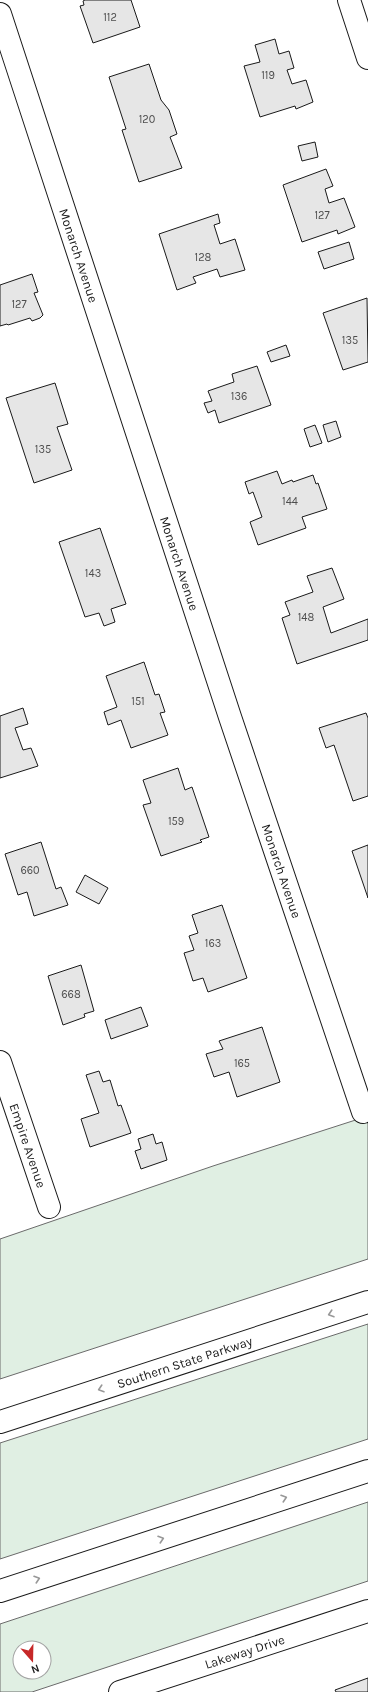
<svg xmlns="http://www.w3.org/2000/svg" width="368" height="1692" viewBox="0 0 368 1692" font-family="Karla,sans-serif">
<style>
.green{fill:#e0efe3;stroke:#6a6a6a;fill-rule:evenodd}
.building{fill:#e6e6e6;stroke:#1a1a1a}
.lines{fill:none;stroke-linecap:round;stroke-linejoin:round}
.minor-casing{stroke:#1a1a1a;stroke-width:24}
.motorway-casing{stroke:#1a1a1a;stroke-width:24}
.minor{stroke:#fff;stroke-width:22}
.motorway{stroke:#fff;stroke-width:22}
.oneway{stroke:#989898}
.labels{text-anchor:middle;dominant-baseline:central;stroke-width:3;stroke-linejoin:round;paint-order:stroke}
.number-label{font-size:11px;fill:#4d4d4d}
.street-label{font-size:13px;fill:#1a1a1a;stroke:#fff}
</style>
<rect width="100%" height="100%" fill="#fff"/>
<g class="green">
<polygon points="368,1116 368,1259 0,1379 0,1239 213,1166"/>
<polygon points="368,1324 368,1439 0,1559 0,1443"/>
<path d="M368,1502V1581L32,1692H0V1624ZM20,1648H44V1672H20Z"/>
</g>
<g class="building">
<polygon points="85,0 131,0 140,27 93,43 80,6 84,5 83,1"/>
<polygon points="275,39 279,54 289,51 294,68 287,70 292,84 306,80 313,102 296,109 295,106 260,117 244,66 260,62 255,45"/>
<polygon points="149,64 161,100 169,110 177,134 170,137 182,168 139,182 122,130 126,129 109,77"/>
<polygon points="315,142 318,157 302,161 298,146"/>
<polygon points="326,169 333,186 325,189 329,203 344,198 355,227 338,234 337,230 302,242 283,185"/>
<polygon points="218,214 220,223 214,225 220,244 235,239 245,270 220,277 217,269 193,277 196,283 177,290 159,234"/>
<polygon points="349,242 354,259 324,269 318,252"/>
<polygon points="32,274 38,292 34,293 43,315 40,318 32,321 30,318 8,325 7,324 0,326 0,285"/>
<polygon points="367,298 368,362 343,370 323,313"/>
<polygon points="286,345 290,356 271,362 267,352"/>
<polygon points="257,366 271,405 219,423 215,410 208,413 204,403 212,401 208,391 234,382 232,374"/>
<polygon points="55,383 68,424 57,427 72,470 34,483 6,398"/>
<polygon points="336,421 341,437 328,442 323,425"/>
<polygon points="315,425 322,443 310,447 304,429"/>
<polygon points="277,471 282,484 292,480 293,482 313,475 316,484 318,483 327,509 302,517 306,528 258,545 250,522 262,517 253,492 249,494 245,482"/>
<polygon points="100,528 126,604 111,609 115,622 104,626 99,613 85,617 59,542"/>
<polygon points="332,568 344,599 323,607 331,633 368,619 368,640 297,664 282,618 290,615 285,602 313,592 307,576"/>
<polygon points="144,662 155,695 159,694 165,712 160,713 168,735 131,748 121,720 108,725 104,712 117,707 106,676"/>
<polygon points="23,708 28,724 15,728 23,750 31,748 38,766 0,778 0,716"/>
<polygon points="366,713 368,718 368,796 353,801 334,745 326,748 319,728"/>
<polygon points="178,768 185,790 192,787 209,837 200,840 202,842 161,856 143,805 151,803 143,780"/>
<polygon points="41,842 56,889 61,887 68,905 34,916 27,892 18,895 5,854"/>
<polygon points="368,845 368,898 352,851"/>
<polygon points="85,875 108,888 99,904 76,892"/>
<polygon points="222,905 247,978 208,992 203,978 193,981 184,953 194,950 189,936 198,933 192,915"/>
<polygon points="81,965 94,1011 84,1014 85,1017 63,1025 48,976"/>
<polygon points="141,1007 148,1026 111,1039 105,1020"/>
<polygon points="262,1027 280,1082 237,1097 229,1072 214,1077 206,1054 223,1049 219,1041"/>
<polygon points="99,1071 103,1082 110,1080 118,1106 121,1105 131,1133 90,1147 81,1119 99,1113 86,1075"/>
<polygon points="153,1134 156,1144 162,1142 167,1160 141,1169 135,1151 141,1149 138,1139"/>
<polygon points="368,1678 368,1692 336,1692 335,1690"/>
</g>
<g class="lines">
<defs>
<g id="minor">
<polyline points="349,0 368,58"/>
<path id="s1" d="M0,14L230,717L363,1112"/>
<path id="s2" d="M0,1062L49,1207"/>
<path id="s3" d="M120,1692L368,1611"/>
</g>
<g id="motorway">
<path id="s4" d="M0,1422L368,1302"/>
<polyline points="0,1591 368,1471"/>
</g>
</defs>
<use href="#minor" class="minor-casing"/>
<use href="#motorway" class="motorway-casing"/>
<use href="#minor" class="minor"/>
<use href="#motorway" class="motorway"/>
</g>
<defs><path id="oneway-chevron" d="M-2-3.5L2.5 0L-2 3.5" fill="none" stroke-width="1.6" stroke-linecap="round" stroke-linejoin="round"/></defs>
<g class="oneway">
<use href="#oneway-chevron" transform="translate(331 1314) rotate(162)"/>
<use href="#oneway-chevron" transform="translate(101 1389) rotate(162)"/>
<use href="#oneway-chevron" transform="translate(284 1498) rotate(-18)"/>
<use href="#oneway-chevron" transform="translate(161 1539) rotate(-18)"/>
<use href="#oneway-chevron" transform="translate(37 1579) rotate(-18)"/>
</g>
<g class="labels">
<g class="number-label">
<text x="110" y="17">112</text>
<text x="268" y="75">119</text>
<text x="147" y="119">120</text>
<text x="322" y="215">127</text>
<text x="203" y="257">128</text>
<text x="19" y="304">127</text>
<text x="350" y="340">135</text>
<text x="239" y="396">136</text>
<text x="43" y="449">135</text>
<text x="290" y="501">144</text>
<text x="93" y="573">143</text>
<text x="306" y="617">148</text>
<text x="138" y="701">151</text>
<text x="176" y="821">159</text>
<text x="30" y="870">660</text>
<text x="213" y="943">163</text>
<text x="71" y="994">668</text>
<text x="242" y="1063">165</text>
</g>
<g class="street-label">
<text stroke="none"><textPath href="#s1" startOffset="254">Monarch Avenue</textPath></text>
<text stroke="none"><textPath href="#s1" startOffset="578">Monarch Avenue</textPath></text>
<text stroke="none"><textPath href="#s1" startOffset="902">Monarch Avenue</textPath></text>
<text stroke="none"><textPath href="#s2" startOffset="88">Empire Avenue</textPath></text>
<text stroke="none"><textPath href="#s4" startOffset="194">Southern State Parkway</textPath></text>
<text stroke="none"><textPath href="#s3" startOffset="131">Lakeway Drive</textPath></text>
</g>
</g>
<g transform="translate(32 1660) rotate(160)"><circle r="19" fill="#ffffff" stroke="#a3a3a3"/>
<path d="M0-3L7 15L0 10L-7 15Z" fill="#c62828"/>
<text y="-6" font-size="11" font-weight="bold" text-anchor="middle" fill="#1a1a1a">N</text>
</g>
</svg>
